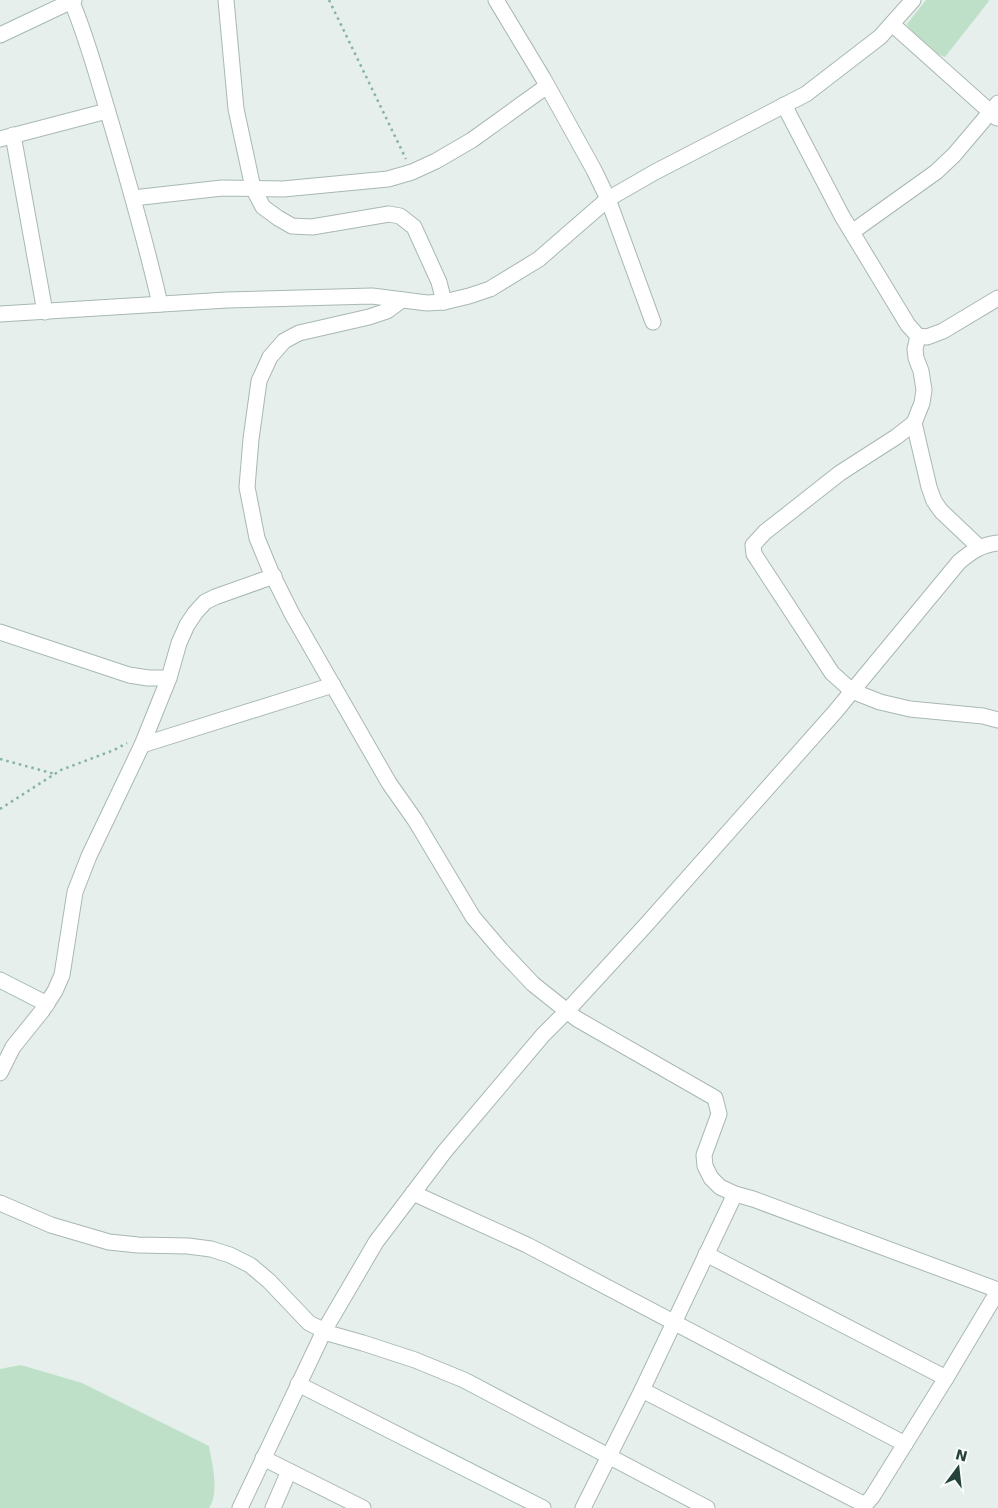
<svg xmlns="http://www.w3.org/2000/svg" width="998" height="1508" viewBox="0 0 998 1508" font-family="'DejaVu Sans',sans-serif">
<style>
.green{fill:#bfe0c8}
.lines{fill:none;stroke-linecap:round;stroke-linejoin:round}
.minor-casing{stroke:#a8b8b2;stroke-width:17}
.tertiary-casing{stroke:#a8b8b2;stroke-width:17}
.path{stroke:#86b3a5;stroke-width:2.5;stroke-dasharray:2.5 4;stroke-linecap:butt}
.minor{stroke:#fff;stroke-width:15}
.tertiary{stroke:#fff;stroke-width:15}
</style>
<rect width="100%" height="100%" fill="#e6efeb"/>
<g class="green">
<polygon points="926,0 988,0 989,1 945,57 938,54 909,28 907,24"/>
<path d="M21,1365L82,1383L209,1446C212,1464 220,1493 209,1508H0V1369Z"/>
</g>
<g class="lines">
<defs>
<g id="minor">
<path d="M71,0C86,35 96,72 107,109C126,173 145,238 160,304"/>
<polyline points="226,0 236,109 253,188 263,207 278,218 292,226 312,227 389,214 400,216 414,227 439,282 444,302"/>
<polyline points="496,0 543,78 594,170 608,199 653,322"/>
<polyline points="892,24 997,118"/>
<polyline points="0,35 74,0"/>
<polyline points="784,105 842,216 908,325 918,336 927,337 943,331 998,298"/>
<polyline points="13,135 45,312"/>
<polyline points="0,139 107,111"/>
<polyline points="133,198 222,188 283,189 388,179 412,172 436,161 472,140 547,86"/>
<polyline points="852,232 936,172 954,155 998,103"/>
<polyline points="402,300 387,311 369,317 299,333 284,341 270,357 259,381 251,439 247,487 257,538 271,572 292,614 389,783 415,820 473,917 501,950 533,984 577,1019 715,1098 719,1114 704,1155 705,1166 711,1178 720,1187 735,1194 753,1199 998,1290"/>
<polyline points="918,336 915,349 916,358 921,371 924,390 922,403 914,423 929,487 934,501 941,511 979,547"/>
<polyline points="914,423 896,437 840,473 765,532 753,545 754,554 832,673 852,691 880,702 910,709 983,716 998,720"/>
<polyline points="0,632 129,675 148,678 169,678"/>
<polyline points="142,745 333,685"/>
<polyline points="0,980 47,1004"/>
<polyline points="0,1073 13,1047 42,1011 55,991 62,975 75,892 89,856 142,745 169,678 179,643 187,625 195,613 205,602 215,597 274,576"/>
<polyline points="413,1193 527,1245 905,1444"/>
<polyline points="0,1203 51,1225 109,1242 138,1245 188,1246 211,1249 230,1255 250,1265 269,1281 309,1323 331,1334 363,1343 415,1360 464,1380 707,1508"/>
<polyline points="706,1254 946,1378"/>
<polyline points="298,1384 543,1508"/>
<polyline points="642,1390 865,1505"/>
<polyline points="263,1458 363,1508"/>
<path d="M240,1508L324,1331L376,1242L445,1151L543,1035L567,1011L645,926L835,712L959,562C972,551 981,545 998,543"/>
<polyline points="273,1508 289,1471"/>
<polyline points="583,1508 642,1390 735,1194"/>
</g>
<g id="tertiary">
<polyline points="0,314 227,300 372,296 427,303 444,302 469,296 490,289 539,259 608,199 655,172 806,94 880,37 913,0"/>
<polyline points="862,1508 872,1497 946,1378 998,1291"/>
</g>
</defs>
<use href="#minor" class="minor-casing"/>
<use href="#tertiary" class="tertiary-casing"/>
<g class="path">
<polyline points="329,0 406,159"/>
<polyline points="0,759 55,774"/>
<polyline points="0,809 61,770 114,750 127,743"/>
</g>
<use href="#minor" class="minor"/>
<use href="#tertiary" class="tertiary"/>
</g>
<g transform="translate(958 1468) rotate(15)" stroke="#f7fbf9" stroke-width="4" paint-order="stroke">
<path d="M0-4L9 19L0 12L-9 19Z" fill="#24423a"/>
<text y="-8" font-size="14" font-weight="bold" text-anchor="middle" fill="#24423a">N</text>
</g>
</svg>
